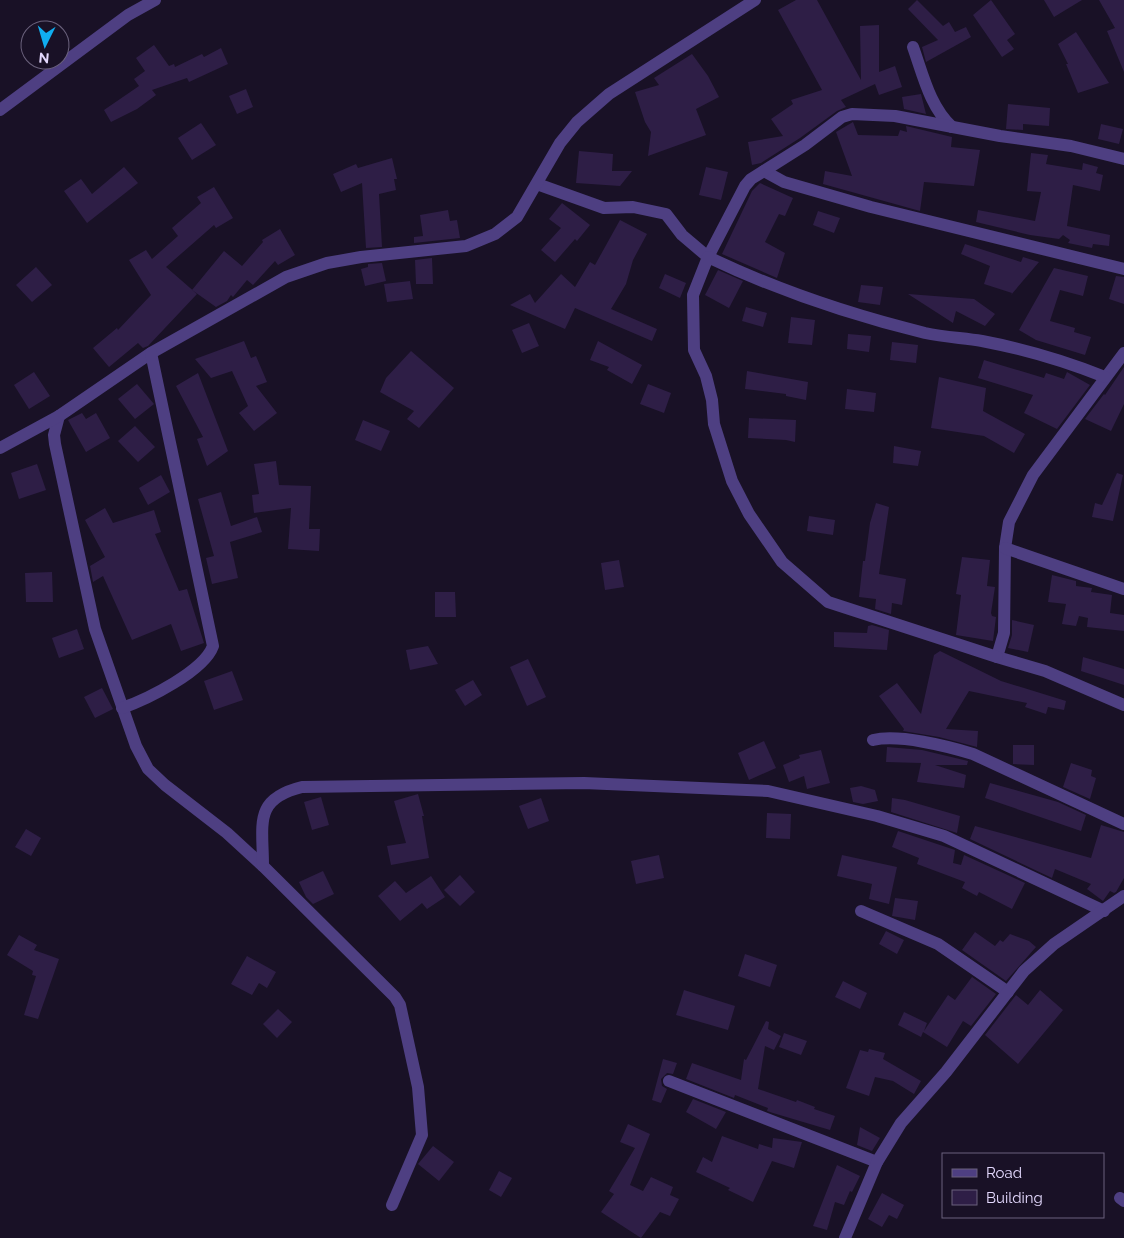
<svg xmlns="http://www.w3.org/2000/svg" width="1124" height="1238" viewBox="0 0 1124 1238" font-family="Raleway,sans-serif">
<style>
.building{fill:#2e1e46}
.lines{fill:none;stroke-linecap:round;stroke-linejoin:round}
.minor{stroke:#4e3f82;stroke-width:12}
</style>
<rect width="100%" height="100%" fill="#191126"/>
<g class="building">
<polygon points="796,0 817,0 861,80 860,26 879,25 879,72 895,66 902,87 879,95 875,84 841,100 846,107 837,111 800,138 761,163 752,165 748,142 783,136 771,119 793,104 791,100 822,90 778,10"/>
<polygon points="917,0 943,26 949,22 955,32 966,27 971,37 926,62 922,47 938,40 908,9"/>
<polygon points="991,0 1015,34 1007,40 1014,49 1002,57 973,15"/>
<polygon points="1044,0 1082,0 1054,17"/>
<polygon points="1099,0 1124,0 1124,72 1107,31 1115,28"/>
<polygon points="1076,32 1109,83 1078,93 1066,64 1068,64 1058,44"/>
<polygon points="154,45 169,66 174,64 175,67 202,54 204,57 221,48 228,64 189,82 187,78 152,90 156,95 137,109 111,122 104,110 139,86 134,79 145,71 136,58"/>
<polygon points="692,54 708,76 719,97 696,109 706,135 648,156 651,132 645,122 635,92 659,85 654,78"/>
<polygon points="246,89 253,107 237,114 229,96"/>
<polygon points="921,94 926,114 904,109 902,97"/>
<polygon points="1008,104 1050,108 1049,126 1023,124 1023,130 1006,129"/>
<polygon points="853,122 858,135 898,136 900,130 907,132 906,126 952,137 951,147 980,150 974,186 924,182 920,211 823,184 825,171 852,176 836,132"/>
<polygon points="201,123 216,145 192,160 178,138"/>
<polygon points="1101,124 1123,129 1119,144 1098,139"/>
<polygon points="579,151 613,154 612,171 632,171 620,186 576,183"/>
<polygon points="1031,153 1048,155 1046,164 1082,170 1083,163 1098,167 1096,173 1103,175 1100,191 1073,185 1067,226 1110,235 1109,246 1093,244 1092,248 1068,243 1070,240 1063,235 1059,239 1030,235 976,222 978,210 1035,221 1041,192 1027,191"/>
<polygon points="392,158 397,179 394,179 396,190 379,194 382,247 366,248 362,183 341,192 333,174 356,164 358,168"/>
<polygon points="124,167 138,183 87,223 64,191 81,179 92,194"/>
<polygon points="706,167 728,172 721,200 699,195"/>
<polygon points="760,183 793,198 785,216 779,214 765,242 785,253 777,278 722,254 752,191"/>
<polygon points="214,187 233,218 216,228 214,225 166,267 197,294 148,346 143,348 138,343 109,367 93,348 117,328 118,330 151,295 129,260 146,250 152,259 178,236 172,228 201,203 197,197"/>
<polygon points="562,203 590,225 577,241 575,239 555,262 541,250 561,228 549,219"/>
<polygon points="448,210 450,221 457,220 460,238 414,243 414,237 423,236 420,215"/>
<polygon points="818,211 840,218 834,233 813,225"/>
<polygon points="620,220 647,234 633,260 626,284 611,309 657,329 652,341 575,308 565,329 510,305 530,294 535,303 561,274 575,287 590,262 595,265"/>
<polygon points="280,229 295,255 278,265 275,261 253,285 247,280 233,297 231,295 227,301 216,307 192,290 224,251 242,266 263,242 262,240"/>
<polygon points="965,244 1021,262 1023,257 1039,262 1011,295 1012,293 984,284 990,266 961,254"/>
<polygon points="432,258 433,284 416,284 415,260"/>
<polygon points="382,263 386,281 365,286 361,269 368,267 368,264"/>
<polygon points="36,267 52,285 32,302 16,285"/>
<polygon points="1054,268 1088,276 1083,296 1060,290 1050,321 1075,328 1074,332 1091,337 1085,355 1036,340 1019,330"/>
<polygon points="718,270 743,281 729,308 705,295"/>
<polygon points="665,274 686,283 680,298 659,288"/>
<polygon points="1116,276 1124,277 1124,304 1109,299"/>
<polygon points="410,281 413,299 387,302 384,284"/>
<polygon points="861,285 883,287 880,305 858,302"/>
<polygon points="908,294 974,299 995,314 985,326 956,311 953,323"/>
<polygon points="746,307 767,313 763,327 742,321"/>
<polygon points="791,317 815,320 812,345 788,343"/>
<polygon points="529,323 539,346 522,353 512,330"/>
<polygon points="848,334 871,336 869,352 847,349"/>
<polygon points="244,341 251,358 256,356 267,382 256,386 277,413 254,431 239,413 248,406 232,371 211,378 195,359"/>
<polygon points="598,341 642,365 632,384 607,370 609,367 590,360"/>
<polygon points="892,342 918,345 916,363 890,360"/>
<polygon points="411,351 454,388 419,428 407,419 414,411 380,392 386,378"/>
<polygon points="984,360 1044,378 1046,373 1064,379 1067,372 1090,385 1057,429 1024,413 1033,395 978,378"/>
<polygon points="1124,367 1124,404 1111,431 1085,419 1104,394 1105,395"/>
<polygon points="747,371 808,382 806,400 786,396 786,394 745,389"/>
<polygon points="34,372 50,396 29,409 14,385"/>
<polygon points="198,373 228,451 207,466 197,439 203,437 176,386"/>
<polygon points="939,377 986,388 983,411 1025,434 1014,453 984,436 931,428"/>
<polygon points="137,384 154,404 135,419 118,399"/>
<polygon points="648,384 671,393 664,413 640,404"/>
<polygon points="847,389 876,393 874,412 845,409"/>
<polygon points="82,413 86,419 96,413 110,438 86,452 68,420"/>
<polygon points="749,418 796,420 795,442 786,440 748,438"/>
<polygon points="363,420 390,431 381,451 355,440"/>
<polygon points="135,426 155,447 138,462 118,441"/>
<polygon points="894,446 921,451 918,466 893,463"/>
<polygon points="276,461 279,485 311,486 309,529 320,529 319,551 288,549 291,508 254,513 252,495 259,494 254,464"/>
<polygon points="37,464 46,490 19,499 11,473"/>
<polygon points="1117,473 1123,475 1113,521 1092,517 1095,503 1102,505"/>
<polygon points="161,475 170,492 148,505 139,488"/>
<polygon points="221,492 231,526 257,517 262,532 230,542 238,578 212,584 206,558 214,556 198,499"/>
<polygon points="876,503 889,507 879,574 906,579 902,605 892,603 891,614 875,609 876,599 859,597 863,561 865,561 870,523"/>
<polygon points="105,508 113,523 154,510 161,532 155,534 179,591 187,589 204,643 181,651 171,624 132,640 103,576 93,582 90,566 105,557 85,520"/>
<polygon points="809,516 835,520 833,535 807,531"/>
<polygon points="962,557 990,560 987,586 995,587 991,613 992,616 996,617 993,641 956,635 961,595 956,594"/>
<polygon points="619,560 624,587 605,590 601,563"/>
<polygon points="52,572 53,602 26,602 25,573"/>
<polygon points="1052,575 1076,581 1076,586 1092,588 1091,592 1112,595 1110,613 1124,615 1124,631 1087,627 1088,618 1079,616 1076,626 1062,624 1066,604 1048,602"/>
<polygon points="435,592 455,592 456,617 435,617"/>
<polygon points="1012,620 1034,625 1028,652 1008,648 1012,635"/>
<polygon points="872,625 889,630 887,650 834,647 834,632 867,633 868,626"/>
<polygon points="77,629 84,649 59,658 52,638"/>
<polygon points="428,646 438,664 410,670 406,650"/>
<polygon points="940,651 1001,681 1066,701 1064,710 1048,707 1046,714 1025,707 1027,703 969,691 946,729 978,731 977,747 939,737 903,731 904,729 879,696 897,683 921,714 934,655"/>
<polygon points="1083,657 1124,669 1124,685 1081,671"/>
<polygon points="528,659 546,697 527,706 510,667"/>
<polygon points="232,671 243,700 214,710 204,681"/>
<polygon points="473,680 482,695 465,706 455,690"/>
<polygon points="102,688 113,709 95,718 84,697"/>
<polygon points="764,741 776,768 749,780 738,753"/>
<polygon points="1013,745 1034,745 1034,765 1013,764"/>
<polygon points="887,747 922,750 968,761 967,765 935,765 966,775 964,788 917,782 921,763 886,762"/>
<polygon points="821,750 830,783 807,789 804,776 789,782 783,765 800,758 799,755"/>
<polygon points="1071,763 1092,770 1091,776 1096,778 1090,799 1063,787"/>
<polygon points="990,783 1058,802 1086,815 1081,831 985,798"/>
<polygon points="861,786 875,790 878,801 863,804 853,802 850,788"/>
<polygon points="418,794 424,816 422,816 429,858 391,865 387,846 406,843 394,801"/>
<polygon points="321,797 329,825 312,830 304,802"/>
<polygon points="541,798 549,821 528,829 519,806"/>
<polygon points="892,798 905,800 960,816 957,833 891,812"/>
<polygon points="767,813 791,814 790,839 766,838"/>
<polygon points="1101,825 1124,832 1124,878 1116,892 1114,893 1110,891 1103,901 1087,889 1091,884 1055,869 1052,878 970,839 975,826 1091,858"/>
<polygon points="26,829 41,838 31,856 15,847"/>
<polygon points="898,831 955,850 953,863 961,865 964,855 1025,883 1012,909 979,892 977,896 962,888 965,882 917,864 919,858 892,847"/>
<polygon points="659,855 664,878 636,884 631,861"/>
<polygon points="842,855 897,867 889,904 869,899 872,884 837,876"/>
<polygon points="323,871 334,894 313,904 306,897 299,882"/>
<polygon points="460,875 475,892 460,906 444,890"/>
<polygon points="431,876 445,897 427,909 422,903 400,921 378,896 395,881 406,893"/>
<polygon points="895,898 918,901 915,920 892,916"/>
<polygon points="886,931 904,940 897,954 879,944"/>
<polygon points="975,932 995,946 1000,940 1003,942 1010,934 1029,941 1036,947 1006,981 962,950"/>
<polygon points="19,935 37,945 34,950 59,959 38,1019 24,1015 36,976 32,975 33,971 7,955"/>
<polygon points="745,954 777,965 770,987 738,976"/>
<polygon points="247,956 276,972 267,988 259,983 252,995 231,984"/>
<polygon points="972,977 996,994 971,1026 963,1021 947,1047 923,1032 921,1037 898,1025 904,1012 927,1023 924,1031 948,995 955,1000"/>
<polygon points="843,981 867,993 860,1009 835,997"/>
<polygon points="684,990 735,1006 728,1030 676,1015"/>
<polygon points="1040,990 1063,1010 1018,1064 985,1035 1016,995 1028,1005"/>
<polygon points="278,1009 292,1022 277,1038 263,1024"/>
<polygon points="766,1021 769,1022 768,1029 781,1036 774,1050 765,1046 758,1089 796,1102 797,1100 815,1107 814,1109 835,1116 830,1130 773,1113 767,1111 768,1108 735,1095 734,1098 686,1079 692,1063 741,1080 744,1059 746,1060"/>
<polygon points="784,1033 807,1041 801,1055 779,1047"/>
<polygon points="869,1049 885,1053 883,1059 921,1081 914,1094 893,1081 875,1077 869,1096 846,1088 860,1050 868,1052"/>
<polygon points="663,1059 677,1063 673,1074 667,1073 661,1079 662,1086 667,1089 661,1103 652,1100"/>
<polygon points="693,1099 726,1112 716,1129 686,1112"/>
<polygon points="628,1124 650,1134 630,1185 643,1191 651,1177 673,1187 670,1195 679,1199 670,1216 660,1212 641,1238 601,1212 614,1194 609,1191 635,1148 620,1142"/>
<polygon points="860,1127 880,1138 872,1151 857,1145"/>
<polygon points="722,1136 758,1149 759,1144 772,1148 773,1138 802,1142 794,1168 772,1161 753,1202 728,1190 730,1188 696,1172 703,1157 712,1162"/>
<polygon points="433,1146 454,1162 439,1181 418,1164"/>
<polygon points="837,1165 860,1176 852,1192 850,1191 844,1205 835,1202 827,1230 813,1226"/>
<polygon points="499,1171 512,1178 501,1197 489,1190"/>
<polygon points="882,1193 904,1205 897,1219 889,1215 882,1227 868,1219"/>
</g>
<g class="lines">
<g class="minor">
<path d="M913,47C923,75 930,107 952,127"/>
<polyline points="0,110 128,15 155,0"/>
<polyline points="764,171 784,182 871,207 1124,269"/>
<polyline points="537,184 604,208 633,207 666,214 682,235 708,257 745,186 751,179 805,145 842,117 852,114 895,116 1000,136 1071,146 1124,159"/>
<polyline points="1124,353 1033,475 1009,522 1005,548 1004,633 997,657 1045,671 1124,705"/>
<polyline points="59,416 54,435 55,444 95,629 136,746 148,769 165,785 227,833 263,866 395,997 400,1005 418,1087 422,1135 392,1205"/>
<polyline points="0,448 59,416 151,353 286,277 327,263 361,257 466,246 495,234 517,217 560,143 577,122 609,94 755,0"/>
<polyline points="1005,548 1124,589"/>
<path d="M997,657L828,602L782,562L749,514L732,481L714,424L712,400L706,376L694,350L693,295L708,257C777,290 851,315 925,333C944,337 963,338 982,341C1024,349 1065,361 1105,377"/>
<path d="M122,708C148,699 204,671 213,646L151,353"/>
<path d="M873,740C899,734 947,746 973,754L1124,824"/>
<path d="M263,866C263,824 253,799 302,787L584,783L768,791L877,816L944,836L1104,911"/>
<polyline points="861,911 938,944 1008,992"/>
<polyline points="669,1081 877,1162"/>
<polyline points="1120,1198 1124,1201"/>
<polyline points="845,1238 877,1162 901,1123 946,1072 1024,971 1054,944 1124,896"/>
</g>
</g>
<rect x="942" y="1153" width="162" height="65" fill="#191126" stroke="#6a617c"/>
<rect x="952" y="1169" width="25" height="8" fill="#4e3f82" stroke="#6a617c"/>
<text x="986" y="1178" font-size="15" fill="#e3d8fd">Road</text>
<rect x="952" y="1190" width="25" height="15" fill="#2e1e46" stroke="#6a617c"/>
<text x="986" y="1203" font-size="15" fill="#e3d8fd">Building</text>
<g transform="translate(45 45) rotate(185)"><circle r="24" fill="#191126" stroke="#6a617c"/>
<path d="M0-4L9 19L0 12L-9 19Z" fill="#10aef0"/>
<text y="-8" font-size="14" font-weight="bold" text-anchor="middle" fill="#e3d8fd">N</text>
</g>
</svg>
